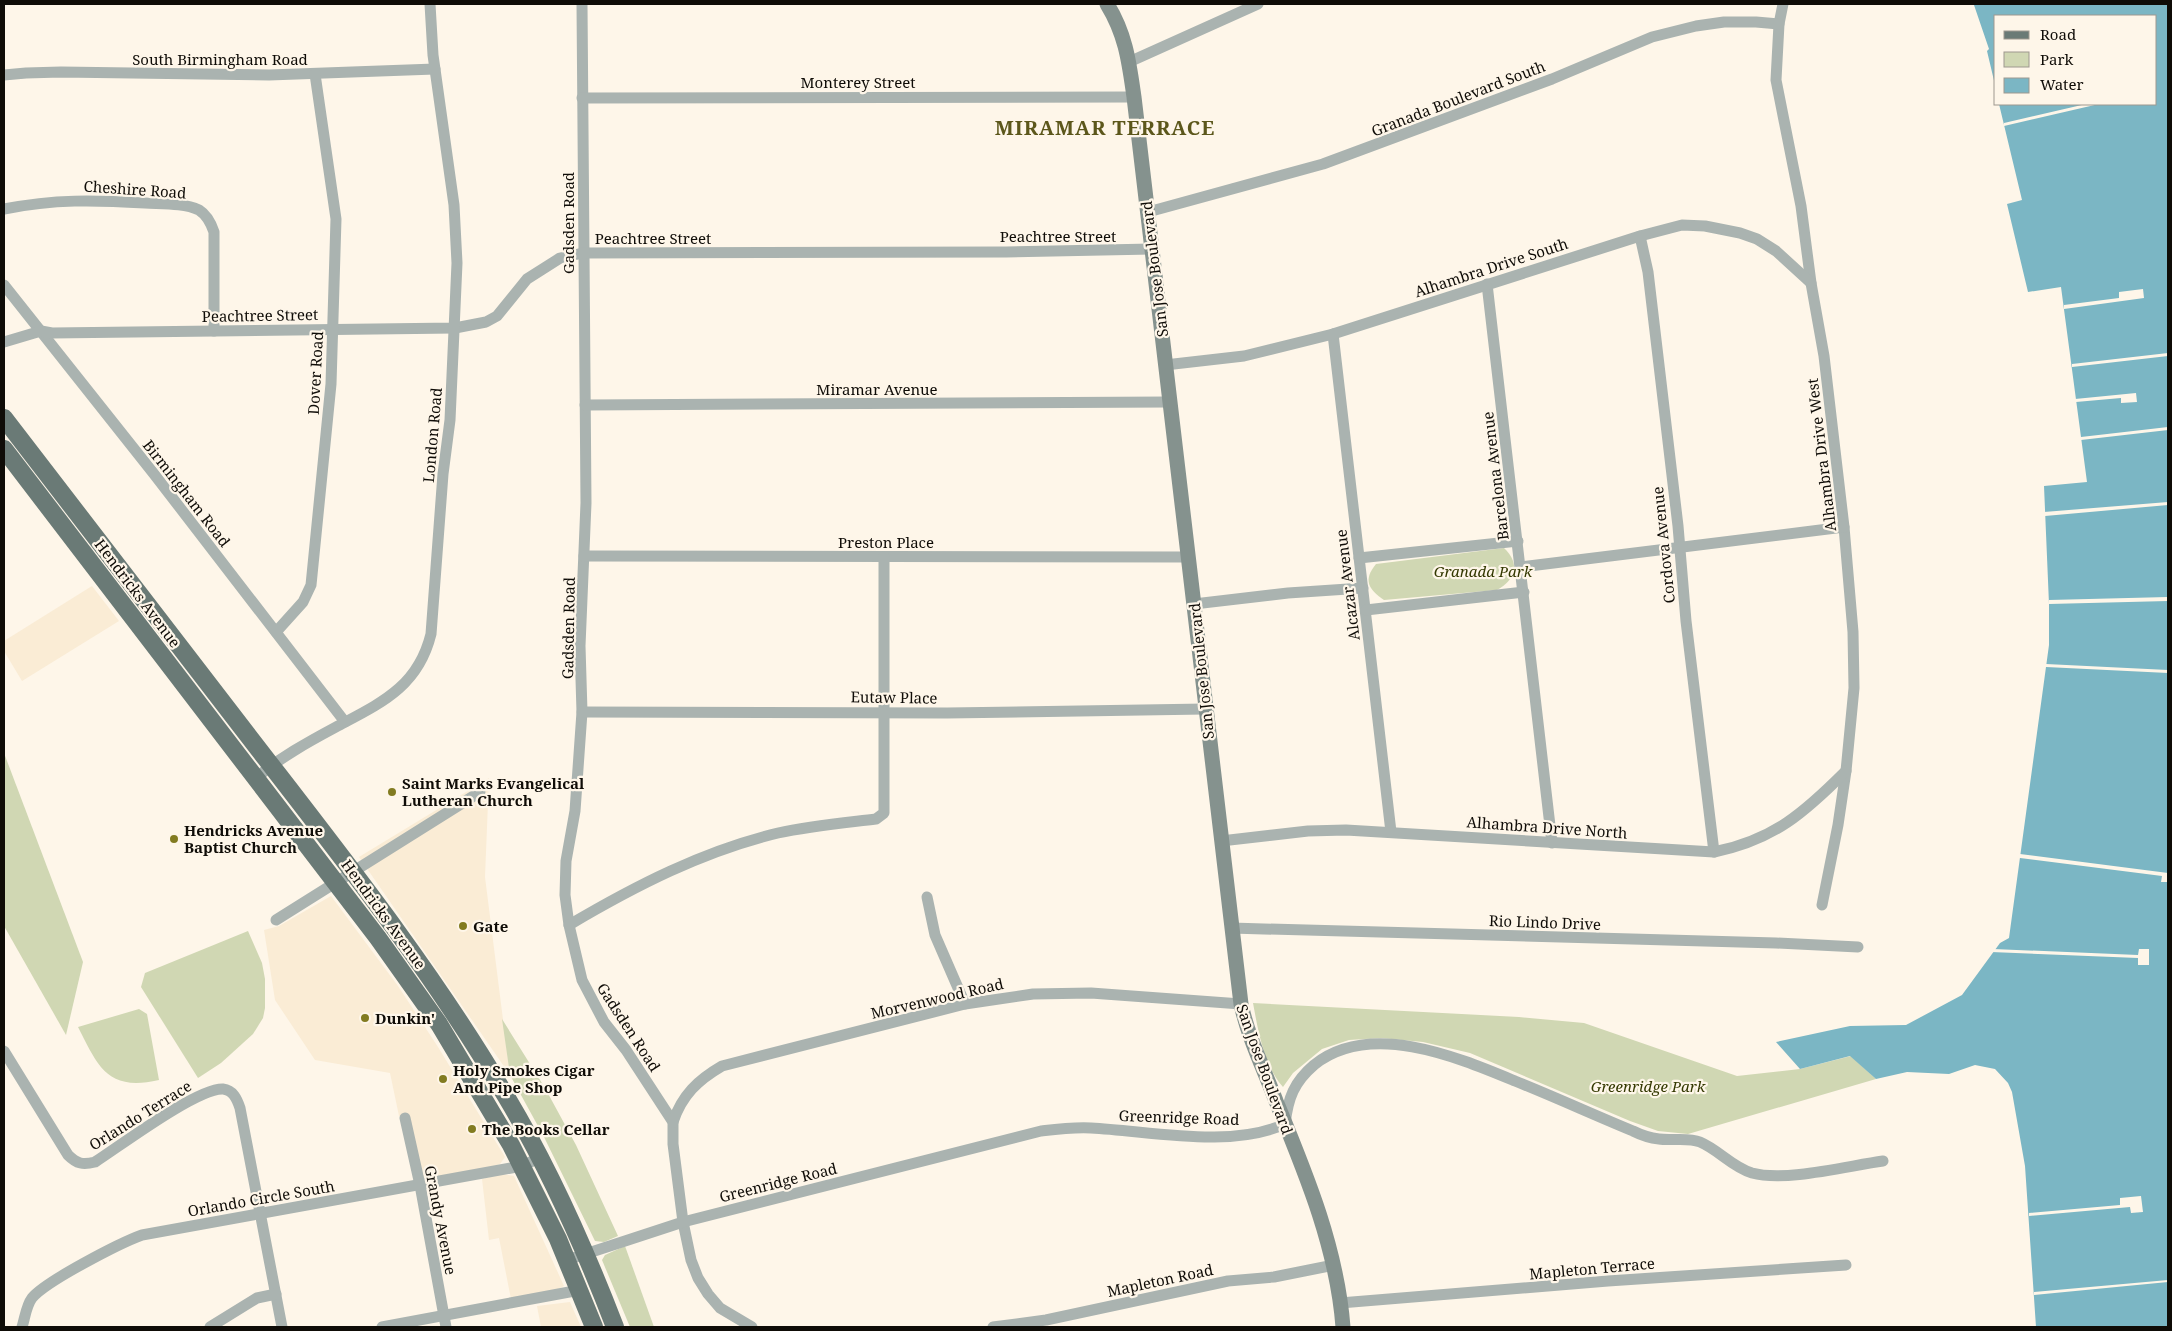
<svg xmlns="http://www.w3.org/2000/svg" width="2172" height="1331" viewBox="0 0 2172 1331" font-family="'Noto Serif',serif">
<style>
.built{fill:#faecd5}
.green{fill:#d0d7b3}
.water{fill:#7bb6c4}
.pier{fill:#fef6e9}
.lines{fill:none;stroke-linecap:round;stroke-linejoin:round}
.street{stroke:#aab3b0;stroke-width:11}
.secondary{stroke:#85928e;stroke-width:15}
.primary{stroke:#6a7a76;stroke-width:18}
.poi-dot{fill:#827b20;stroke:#fef6e9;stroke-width:2}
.labels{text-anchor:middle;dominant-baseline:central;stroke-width:4.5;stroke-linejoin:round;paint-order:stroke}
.street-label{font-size:15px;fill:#0f0c07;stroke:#fef6e9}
.park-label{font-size:15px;font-style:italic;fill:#333800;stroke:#fef6e9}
.poi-label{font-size:15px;font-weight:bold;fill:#0f0c07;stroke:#fef6e9;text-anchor:start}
.district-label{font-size:20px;font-weight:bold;letter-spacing:1px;fill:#5c571b;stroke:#fef6e9}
</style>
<rect width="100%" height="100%" fill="#fef6e9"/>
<g class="built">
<polygon points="92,586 119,621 22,681 4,651 4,641"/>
<polygon points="489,778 485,877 510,1075 359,857"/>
<polygon points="331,896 398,986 438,1047 505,1157 500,1164 491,1167 421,1181 406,1116 399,1116 390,1073 315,1060 275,1000 264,930 279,926"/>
<polygon points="502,1174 514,1176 564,1286 554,1291 511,1299 499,1238 489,1240 482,1179"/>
<polygon points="570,1302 581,1327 541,1327 537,1306"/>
</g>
<g class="green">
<path d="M1504,548C1521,564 1515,580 1497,590L1384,600C1368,589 1363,580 1376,564Z"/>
<polygon points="4,753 83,962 66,1035 4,926"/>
<polygon points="248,931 262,963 265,979 265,1008 263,1018 253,1034 221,1063 198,1078 141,987 145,973"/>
<path d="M1253,1003L1519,1017L1584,1023L1737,1076L1800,1069L1851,1056L1876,1079L1688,1134L1658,1131L1630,1121L1470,1053L1423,1042L1381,1038L1349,1040L1322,1049L1293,1073L1283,1087C1264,1066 1258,1030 1253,1003Z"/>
<path d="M139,1009L147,1014L159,1080C107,1092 98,1066 78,1027Z"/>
<polygon points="502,1019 545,1088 576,1145 618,1236 604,1242 595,1241 544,1137 510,1075"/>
<polygon points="625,1246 654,1327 630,1327 602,1260 605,1255"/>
</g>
<polygon class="water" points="1971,4 2168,4 2168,1327 2036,1327 2025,1166 2012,1092 2008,1083 1995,1069 1975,1065 1949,1074 1907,1072 1876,1079 1850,1056 1800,1069 1776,1042 1850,1026 1906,1025 1962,995 2000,943 2009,938 2049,645 2049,604 2044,486 2087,482 2061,287 2028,292 2007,204 2022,200 1999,104 2156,104 2156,16 1996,16 1996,89 1987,51 1989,49 1974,5"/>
<g class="pier">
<polygon points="2086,104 2099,104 2004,126 2004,123"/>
<polygon points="2143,289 2144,298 2064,309 2064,305 2119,298 2119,292"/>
<polygon points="2168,353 2168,356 2072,367 2072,364"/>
<polygon points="2136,393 2137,402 2121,403 2121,398 2076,402 2075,399"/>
<polygon points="2168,427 2168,430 2081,440 2081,437"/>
<polygon points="2168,502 2168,505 2045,516 2044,512"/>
<polygon points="2168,597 2168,601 2049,604 2049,600"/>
<polygon points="2046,664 2168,670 2168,673 2046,667"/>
<polygon points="2020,854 2168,873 2168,882 2161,882 2162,876 2020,858"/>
<polygon points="1993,949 2138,955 2139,949 2149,949 2149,965 2138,965 2138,958 1991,952"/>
<polygon points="2141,1196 2143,1212 2131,1213 2130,1207 2029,1216 2029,1213 2120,1205 2120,1198"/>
<polygon points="2168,1280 2168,1282 2034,1295 2034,1292"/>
</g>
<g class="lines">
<g class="street">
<polyline points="582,4 586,503 580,646 582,712 575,811 566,861 565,895 569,925 582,980 604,1022 626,1050 673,1122 673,1144 683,1222 691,1260 698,1278 708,1294 720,1308 752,1327"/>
<polyline points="1783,4 1779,24 1776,80 1801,206 1811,283 1824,356 1844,527 1853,632 1854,688 1846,771 1838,825 1822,905"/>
<polyline points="1129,62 1258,4"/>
<polyline points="4,75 26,73 61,72 269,75 435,69"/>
<polyline points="582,98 1134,97"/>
<path d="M4,209C55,199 94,200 145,203C162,204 184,203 199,210C207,215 211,223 214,232V331"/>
<polyline points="1148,212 1323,164 1552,79 1652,37 1696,26 1724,22 1756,22 1779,24"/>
<polyline points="1640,236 1648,272 1678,526 1686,621 1714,852"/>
<polyline points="1487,284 1552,843"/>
<polyline points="4,285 154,474 345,722"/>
<polyline points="1333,334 1391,832"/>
<polyline points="4,342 41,331 52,333 455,328 486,322 497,316 527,279 560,258 583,253 1006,252 1152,249"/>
<polyline points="1165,365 1244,356 1333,334 1640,236 1682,225 1705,226 1740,233 1757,239 1776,251 1811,283"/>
<polyline points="585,405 1169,402"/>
<polyline points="584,556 1188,557"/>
<polyline points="1359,558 1518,541"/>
<polyline points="1521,567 1844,527"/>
<polyline points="1194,604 1288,593 1363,588"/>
<polyline points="1366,610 1524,592"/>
<polyline points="276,632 303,602 311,585 331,384 336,219 315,74"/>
<polyline points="582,712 947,713 1205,709"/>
<path d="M255,779C279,758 308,742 336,727C381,703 418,687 431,634L443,474L450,420L457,263L454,205L433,55L430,4"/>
<path d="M1221,841L1308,831L1346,830L1714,852C1774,840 1805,812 1846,771"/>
<polyline points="927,897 935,935 965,1004"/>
<polyline points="276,920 480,792"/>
<path d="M569,925C635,886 703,851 778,833C810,826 843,823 876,819L884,813V557"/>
<polyline points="1231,928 1776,943 1858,947"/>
<path d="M4,1051L68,1155C77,1164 83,1165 95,1162C120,1146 197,1088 223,1089C233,1090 237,1099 240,1108L282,1327"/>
<polyline points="405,1118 420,1185 446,1327"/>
<path d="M673,1122C682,1095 698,1080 722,1066L965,1004L1033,994L1091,993L1241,1004"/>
<path d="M567,1260L683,1222L1041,1131C1058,1129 1074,1127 1091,1128C1151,1131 1229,1149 1285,1124C1288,1098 1294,1082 1314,1065C1370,1020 1457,1057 1515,1081C1555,1097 1594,1115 1633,1131C1641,1135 1650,1138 1659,1139C1671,1141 1688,1137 1700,1142C1719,1150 1732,1167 1752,1173C1786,1182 1847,1166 1883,1161"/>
<polyline points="1340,1303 1608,1281 1846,1265"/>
<path d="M22,1327C25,1318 26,1306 32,1298C46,1281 120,1243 142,1235L522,1166L539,1158"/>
<polyline points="210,1327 257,1298 276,1294"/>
<polyline points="382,1327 580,1290"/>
<polyline points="993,1327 1046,1320 1228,1281 1274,1277 1334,1265"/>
</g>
<path class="secondary" d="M1107,4C1126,35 1129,62 1134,97L1241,1004C1248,1037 1264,1069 1276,1101C1306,1174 1337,1248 1343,1327"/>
<g class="primary">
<path d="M4,418C83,520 161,623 240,725C333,846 429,965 507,1098C550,1170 585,1249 615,1327"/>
<polyline points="4,449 378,938 439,1024 511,1145 558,1239 594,1327"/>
</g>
</g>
<g class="poi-dot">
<circle cx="392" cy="792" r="5"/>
<circle cx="174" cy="839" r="5"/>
<circle cx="463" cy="926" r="5"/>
<circle cx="365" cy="1018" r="5"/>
<circle cx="443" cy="1079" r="5"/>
<circle cx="472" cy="1129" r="5"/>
</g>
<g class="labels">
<g class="street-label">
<text x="220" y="59">South Birmingham Road</text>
<text x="858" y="82">Monterey Street</text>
<text transform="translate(1458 98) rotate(-21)">Granada Boulevard South</text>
<text transform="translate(135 189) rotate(4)">Cheshire Road</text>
<text transform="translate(568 223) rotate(-90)">Gadsden Road</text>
<text x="1058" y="236">Peachtree Street</text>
<text x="653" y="238">Peachtree Street</text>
<text transform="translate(1491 267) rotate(-18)">Alhambra Drive South</text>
<text transform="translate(1154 269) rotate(-97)">San Jose Boulevard</text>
<text transform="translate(260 315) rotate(-1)">Peachtree Street</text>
<text transform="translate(315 373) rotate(-87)">Dover Road</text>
<text x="877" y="389">Miramar Avenue</text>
<text transform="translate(432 435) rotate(-85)">London Road</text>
<text transform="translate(1821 455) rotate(-97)">Alhambra Drive West</text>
<text transform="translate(1495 476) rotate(-97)">Barcelona Avenue</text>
<text transform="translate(187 493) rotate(52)">Birmingham Road</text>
<text x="886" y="542">Preston Place</text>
<text transform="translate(1663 545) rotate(-96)">Cordova Avenue</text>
<text transform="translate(1347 585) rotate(-97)">Alcazar Avenue</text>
<text transform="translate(138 593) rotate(53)">Hendricks Avenue</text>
<text transform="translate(568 628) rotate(-89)">Gadsden Road</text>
<text transform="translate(1201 671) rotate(-96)">San Jose Boulevard</text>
<text transform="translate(894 697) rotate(1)">Eutaw Place</text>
<text transform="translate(1547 827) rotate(4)">Alhambra Drive North</text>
<text transform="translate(384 914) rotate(54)">Hendricks Avenue</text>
<text transform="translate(1545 922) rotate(2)">Rio Lindo Drive</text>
<text transform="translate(937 998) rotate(-13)">Morvenwood Road</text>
<text transform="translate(629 1027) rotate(57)">Gadsden Road</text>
<text transform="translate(1265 1069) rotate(70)">San Jose Boulevard</text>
<text transform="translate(140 1115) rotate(-32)">Orlando Terrace</text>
<text transform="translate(1179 1117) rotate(2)">Greenridge Road</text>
<text transform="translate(778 1182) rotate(-14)">Greenridge Road</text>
<text transform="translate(261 1198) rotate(-10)">Orlando Circle South</text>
<text transform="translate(441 1220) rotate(79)">Grandy Avenue</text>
<text transform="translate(1592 1268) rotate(-5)">Mapleton Terrace</text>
<text transform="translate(1160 1280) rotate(-12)">Mapleton Road</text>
</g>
<g class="park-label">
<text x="1483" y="571">Granada Park</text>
<text x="1648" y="1086">Greenridge Park</text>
</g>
<g class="poi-label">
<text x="402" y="783">Saint Marks Evangelical<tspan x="402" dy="17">Lutheran Church</tspan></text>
<text x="184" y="830">Hendricks Avenue<tspan x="184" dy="17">Baptist Church</tspan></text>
<text x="473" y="926">Gate</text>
<text x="375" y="1018">Dunkin'</text>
<text x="453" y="1070">Holy Smokes Cigar<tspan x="453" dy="17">And Pipe Shop</tspan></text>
<text x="482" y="1129">The Books Cellar</text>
</g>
<g class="district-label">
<text x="1105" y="127">MIRAMAR TERRACE</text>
</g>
</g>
<rect width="2172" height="1331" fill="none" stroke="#0f0c07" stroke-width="10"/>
<rect x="1994" y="15" width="162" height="90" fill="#fef6e9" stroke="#9e988f"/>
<rect x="2004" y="31" width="25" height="8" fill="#6a7a76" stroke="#9e988f"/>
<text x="2040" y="40" font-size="15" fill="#0f0c07">Road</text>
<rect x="2004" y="52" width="25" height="15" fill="#d0d7b3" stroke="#9e988f"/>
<text x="2040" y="65" font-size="15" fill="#0f0c07">Park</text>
<rect x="2004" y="78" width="25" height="15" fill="#7bb6c4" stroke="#9e988f"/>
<text x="2040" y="90" font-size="15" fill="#0f0c07">Water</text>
</svg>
